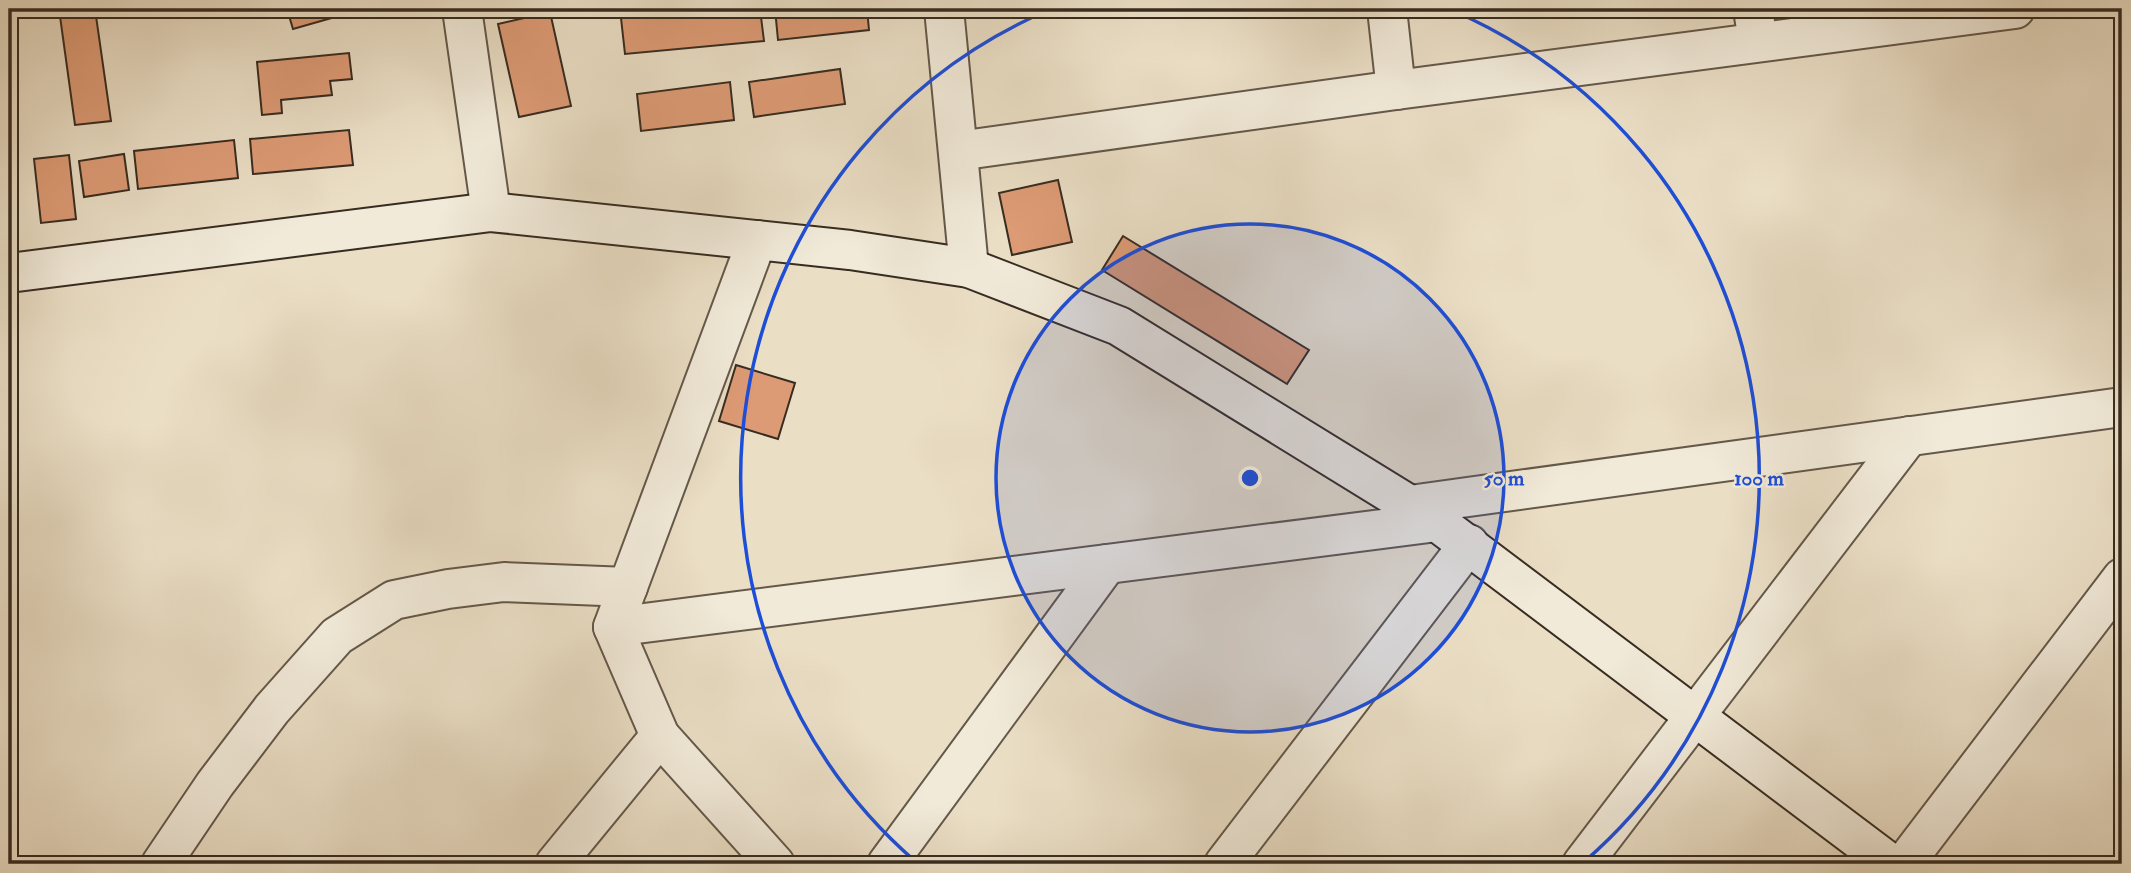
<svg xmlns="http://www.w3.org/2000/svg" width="2131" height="873" viewBox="0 0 2131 873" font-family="'IM FELL Double Pica',serif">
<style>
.building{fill:#dd9b75;stroke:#372c21;stroke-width:2}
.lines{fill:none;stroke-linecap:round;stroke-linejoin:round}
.street-casing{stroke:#64584a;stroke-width:42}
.secondary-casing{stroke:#372c21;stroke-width:42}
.street{stroke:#f1ead9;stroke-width:38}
.secondary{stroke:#f1ead9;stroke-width:38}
.ring{fill:none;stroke:#1d4ed8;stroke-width:3.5}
.centre{fill:#1d4ed8;stroke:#f1ead9;stroke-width:3.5}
.ring-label{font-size:21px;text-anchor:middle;font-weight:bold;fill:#1d4ed8;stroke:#f1ead9;stroke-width:5;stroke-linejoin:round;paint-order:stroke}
</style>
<rect width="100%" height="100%" fill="#eadec5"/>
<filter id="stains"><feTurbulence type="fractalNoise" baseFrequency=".00286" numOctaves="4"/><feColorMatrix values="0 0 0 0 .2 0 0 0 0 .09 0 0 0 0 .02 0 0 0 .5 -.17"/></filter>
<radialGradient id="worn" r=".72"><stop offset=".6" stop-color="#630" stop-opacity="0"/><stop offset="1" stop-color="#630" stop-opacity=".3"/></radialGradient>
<g class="building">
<polygon points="59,9 95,9 111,121 75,125"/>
<polygon points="287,9 340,9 342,15 293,29"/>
<polygon points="620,9 760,9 764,41 625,54"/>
<polygon points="775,9 867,9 869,30 778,40"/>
<polygon points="550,12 571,106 519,117 498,24"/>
<polygon points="349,53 352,79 330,81 332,95 281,100 282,113 262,115 257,62"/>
<polygon points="840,69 845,104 754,117 749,82"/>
<polygon points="730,82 734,120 641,131 637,94"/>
<polygon points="349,130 353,165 253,174 250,139"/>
<polygon points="234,140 238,178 138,189 134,151"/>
<polygon points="124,154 129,190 84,197 79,161"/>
<polygon points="69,155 76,219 41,223 34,159"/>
<polygon points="1058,180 1072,242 1012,255 999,193"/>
<polygon points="1123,236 1309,350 1287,384 1102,270"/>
<polygon points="736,365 795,383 778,439 719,421"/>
</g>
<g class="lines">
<defs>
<g id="street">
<polyline points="462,9 491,212"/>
<polyline points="944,9 969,268"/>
<polyline points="1387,9 1396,90"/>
<polyline points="1753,9 1758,42"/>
<polyline points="958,151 1396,90 2015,9"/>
<polyline points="757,240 613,627 660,736 775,864"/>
<polyline points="1410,505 2122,407"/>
<polyline points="613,627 1437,522"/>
<polyline points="161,864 215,784 272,709 337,636 394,600 448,589 504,582 628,587"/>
<polyline points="555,864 660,736"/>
<polyline points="887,864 1107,564"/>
<polyline points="1224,864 1469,544"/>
<polyline points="1582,864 1909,436"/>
<polyline points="1904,864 2122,578"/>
</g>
<polyline id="secondary" points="9,273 491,212 850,250 969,268 1119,326 1437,522 1891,864"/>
</defs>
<use href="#street" class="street-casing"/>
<use href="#secondary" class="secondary-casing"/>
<use href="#street" class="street"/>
<use href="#secondary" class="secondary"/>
</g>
<circle cx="1250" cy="478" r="254" fill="#1d4ed8" fill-opacity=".12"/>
<g class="ring">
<circle cx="1250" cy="478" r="254"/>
<path d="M916 862A509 509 0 0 1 1051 9M1449 9A509 509 0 0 1 1584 862"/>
</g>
<circle cx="1250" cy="478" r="10" class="centre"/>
<g class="ring-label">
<text x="1504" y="485">50 m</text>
<text x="1759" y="485">100 m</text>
</g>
<rect width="2131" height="873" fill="none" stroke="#eadec5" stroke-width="35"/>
<rect x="10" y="10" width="2110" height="852" fill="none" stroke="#372c21" stroke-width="3.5"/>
<rect x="18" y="18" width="2096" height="838" fill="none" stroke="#372c21" stroke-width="2"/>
<rect width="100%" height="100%" filter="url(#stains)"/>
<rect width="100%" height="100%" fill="url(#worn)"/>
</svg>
